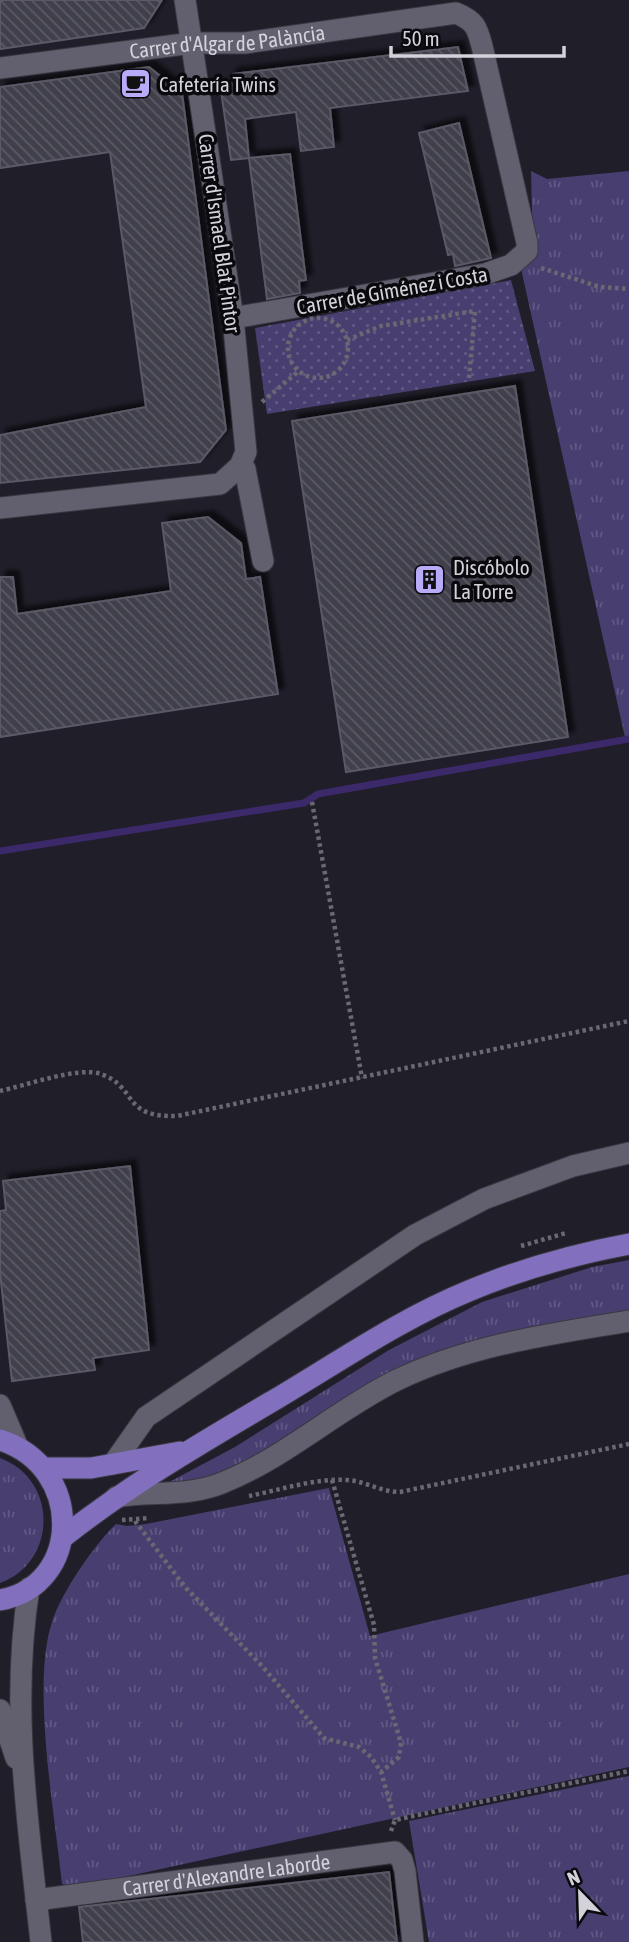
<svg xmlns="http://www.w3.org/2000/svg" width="629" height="1942" viewBox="0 0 629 1942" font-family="'Asap Condensed',sans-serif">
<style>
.grass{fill:url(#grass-tufts)}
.park{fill:url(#park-dots)}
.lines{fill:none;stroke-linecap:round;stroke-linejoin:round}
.stream{stroke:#3b296a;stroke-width:7}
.building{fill:url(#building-back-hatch);stroke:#5b5966;stroke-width:2;filter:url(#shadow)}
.minor-casing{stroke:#3a3842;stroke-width:23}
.major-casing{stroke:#3a3842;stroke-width:23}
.path{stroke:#6a6872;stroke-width:4.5;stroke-dasharray:3.5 3.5;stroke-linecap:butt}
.minor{stroke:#62606e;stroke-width:21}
.major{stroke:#826fbd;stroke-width:21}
.labels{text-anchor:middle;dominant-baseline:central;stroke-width:7;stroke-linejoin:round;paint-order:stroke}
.street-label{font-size:21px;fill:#d3d2da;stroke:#0a090e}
.poi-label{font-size:21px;fill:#d3d2da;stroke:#0a090e;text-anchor:start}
</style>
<defs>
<pattern id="grass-tufts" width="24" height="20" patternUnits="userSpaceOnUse" patternTransform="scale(1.75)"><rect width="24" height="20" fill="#493e70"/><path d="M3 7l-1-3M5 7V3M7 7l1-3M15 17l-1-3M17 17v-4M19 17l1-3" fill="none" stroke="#625984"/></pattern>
<pattern id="park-dots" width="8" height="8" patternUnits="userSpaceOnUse" patternTransform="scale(1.75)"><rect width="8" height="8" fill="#493e70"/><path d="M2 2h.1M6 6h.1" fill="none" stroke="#625984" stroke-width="1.8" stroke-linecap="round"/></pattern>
<pattern id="building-back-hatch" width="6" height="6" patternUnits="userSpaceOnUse" patternTransform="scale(1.75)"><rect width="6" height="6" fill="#413f4b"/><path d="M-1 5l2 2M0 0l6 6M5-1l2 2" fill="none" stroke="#5c5a64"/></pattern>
<filter id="shadow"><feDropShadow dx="6" dy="-6" stdDeviation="2" flood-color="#0009"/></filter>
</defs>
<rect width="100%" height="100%" fill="#201e29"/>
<g class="grass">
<polygon points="531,171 547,179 629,171 629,741 626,742 520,264 533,248"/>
<polygon points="629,1260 629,1311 400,1372 333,1405 249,1461 222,1474 158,1488 235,1447 389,1350 482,1302 592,1267"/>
<path d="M0,1458C58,1479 58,1562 0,1583Z"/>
<path d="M329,1488L370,1636L629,1574V1767L74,1888L62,1884C55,1815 31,1685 52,1622C61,1593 94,1545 116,1524L127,1526L146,1524Z"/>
<polygon points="629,1776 629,1942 429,1942 409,1821"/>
</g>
<polygon class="park" points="511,280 535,371 267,414 255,328"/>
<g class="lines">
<polyline class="stream" points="0,851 304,803 318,794 629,739"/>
</g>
<g class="building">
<polygon points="0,0 162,0 144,28 0,49"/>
<polygon points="458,47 468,91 330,108 334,147 301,151 296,112 245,119 249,158 231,160 221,91 233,74"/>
<polygon points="149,67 182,93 226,430 200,462 0,483 0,435 146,407 110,152 0,168 0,87"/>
<polygon points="459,123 491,258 455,266 453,254 448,255 419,133"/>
<polygon points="290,154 306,280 299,281 300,293 267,299 249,158"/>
<polygon points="515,386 568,737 346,772 292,421"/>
<polygon points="208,517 241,543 246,579 260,577 278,694 0,737 0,577 13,577 17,614 171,591 162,523"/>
<polygon points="130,1166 149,1350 93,1358 95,1370 12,1381 0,1273 0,1211 6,1210 3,1181"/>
<polygon points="389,1872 397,1942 83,1942 79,1907"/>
</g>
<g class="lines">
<defs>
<g id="minor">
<path id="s1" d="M0,68L192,43H245L456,13C475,21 477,27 482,46L527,243V251L511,265L485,274L233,318"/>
<polyline points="240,466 245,469 263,561"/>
<polyline points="0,508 220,484 240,466 246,452 233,318 185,0"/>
<polyline points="0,1405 17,1445"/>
<polyline points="113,1464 146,1417 415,1235 484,1199 573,1166 629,1153"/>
<path d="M116,1497C152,1491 187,1497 222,1483C285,1458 336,1410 397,1380C470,1345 550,1334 629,1321"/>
<path d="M29,1588C10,1706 28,1824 41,1942"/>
<polyline points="0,1710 16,1758"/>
<path id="s2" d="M36,1900L395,1852L402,1860L405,1871L413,1942"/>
</g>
<g id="major">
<path d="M0,1440C85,1467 82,1586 0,1600"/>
<polyline points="46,1468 91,1468 180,1452"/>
<path d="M62,1538C129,1485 203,1442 276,1399C340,1361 402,1318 471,1290C522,1269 575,1254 629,1244"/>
</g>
</defs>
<use href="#minor" class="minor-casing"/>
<use href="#major" class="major-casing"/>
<g class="path">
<polyline points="541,268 600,287 629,289"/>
<circle cx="318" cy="348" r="30"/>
<polyline points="347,340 381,326 475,311 469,378"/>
<polyline points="262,402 299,371"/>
<polyline points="312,802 362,1078"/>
<path d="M0,1091C24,1086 79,1066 101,1074C138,1087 121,1118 177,1116L629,1021"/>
<polyline points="521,1246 566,1233"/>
<polyline points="332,1480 374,1625 375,1658 401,1743 399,1757 381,1772"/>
<path d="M249,1496C280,1490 315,1478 347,1480C365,1481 381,1492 400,1492L629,1444"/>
<polyline points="122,1520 148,1518"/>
<polyline points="135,1521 185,1587 262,1666 324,1738 359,1747 371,1757 381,1772 395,1820"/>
<polyline points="391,1831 395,1820 413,1816 629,1771"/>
</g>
<use href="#minor" class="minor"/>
<use href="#major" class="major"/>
</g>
<defs>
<symbol id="cafe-square" viewBox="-11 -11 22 22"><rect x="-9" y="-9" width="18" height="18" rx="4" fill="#b9abf7" stroke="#0a090e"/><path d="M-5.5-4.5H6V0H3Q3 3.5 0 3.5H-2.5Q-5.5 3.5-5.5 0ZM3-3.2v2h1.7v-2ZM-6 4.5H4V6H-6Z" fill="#111"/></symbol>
<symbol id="building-square" viewBox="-11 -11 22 22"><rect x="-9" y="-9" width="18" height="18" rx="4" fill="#b9abf7" stroke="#0a090e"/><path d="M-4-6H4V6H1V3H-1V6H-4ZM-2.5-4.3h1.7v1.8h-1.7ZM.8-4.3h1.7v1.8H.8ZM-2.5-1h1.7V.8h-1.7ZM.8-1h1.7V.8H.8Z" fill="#111"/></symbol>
</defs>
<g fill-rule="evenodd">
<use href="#cafe-square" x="118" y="66" width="35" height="35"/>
<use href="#building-square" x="412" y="562" width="35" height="35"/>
</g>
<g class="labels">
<g class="street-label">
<text stroke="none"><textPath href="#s1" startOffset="229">Carrer d'Algar de Palància</textPath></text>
<text transform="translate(220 233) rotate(82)">Carrer d'Ismael Blat Pintor</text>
<text transform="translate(392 290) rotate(-10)">Carrer de Giménez i Costa</text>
<text stroke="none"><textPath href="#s2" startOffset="192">Carrer d'Alexandre Laborde</textPath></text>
</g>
<g class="poi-label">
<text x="159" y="84">Cafetería Twins</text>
<text x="453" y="567">Discóbolo<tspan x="453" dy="24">La Torre</tspan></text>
</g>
</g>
<g transform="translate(580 1893) rotate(337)" stroke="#0a090e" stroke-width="5" paint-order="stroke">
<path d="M0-5L12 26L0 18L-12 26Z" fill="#d3d2da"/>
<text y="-10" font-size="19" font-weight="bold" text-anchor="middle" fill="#d3d2da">N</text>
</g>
<path d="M391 46v10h173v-10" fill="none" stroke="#d3d2da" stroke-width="3.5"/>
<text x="402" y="46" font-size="21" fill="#d3d2da" stroke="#0a090e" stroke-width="5" paint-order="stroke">50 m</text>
</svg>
